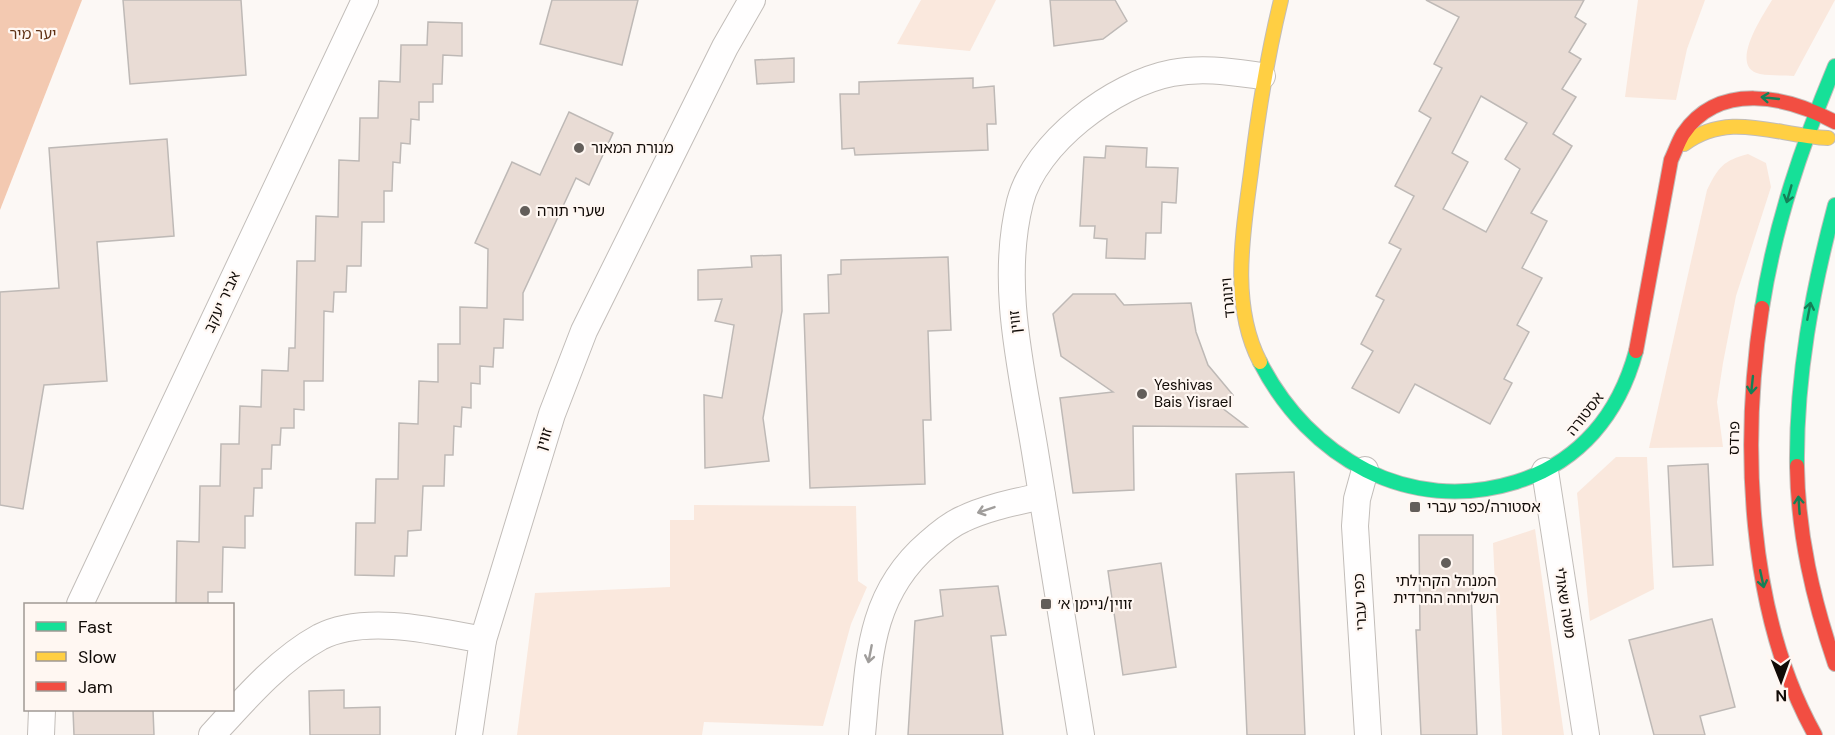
<svg xmlns="http://www.w3.org/2000/svg" width="1835" height="735" viewBox="0 0 1835 735" font-family="'DM Sans','Noto Sans Hebrew',sans-serif">
<style>
.green{fill:#fae8dd}
.forest{fill:#f3c9b1}
.building{fill:#e9dcd5;stroke:#beb9b6;stroke-width:1.5;fill-rule:evenodd}
.lines{fill:none;stroke-linecap:round;stroke-linejoin:round}
.street-casing{stroke:#c2bdb9;stroke-width:28}
.fast-casing{stroke:#c2bdb9;stroke-width:16}
.slow-casing{stroke:#c2bdb9;stroke-width:16}
.jam-casing{stroke:#c2bdb9;stroke-width:16}
.street{stroke:#fffefe;stroke-width:26}
.fast{stroke:#16e098;stroke-width:14}
.slow{stroke:#ffcf43;stroke-width:14}
.jam{stroke:#f24e42;stroke-width:14}
.oneway{stroke:#148057}
.oneway2{stroke:#a09d9b}
.poi-dot{fill:#635e5a;stroke:#fff7f2;stroke-width:2}
.labels{text-anchor:middle;dominant-baseline:central;stroke-width:4.5;stroke-linejoin:round;paint-order:stroke}
.park-label{font-size:15px;fill:#613215;stroke:#fff7f2}
.poi-label{font-size:15px;fill:#110b07;stroke:#fff7f2;text-anchor:start}
.street-label{font-size:15px;fill:#110b07;stroke:#fff7f2}
</style>
<rect width="100%" height="100%" fill="#fcf8f5"/>
<g class="green">
<polygon points="921,0 996,0 970,51 897,44"/>
<polygon points="1638,0 1705,0 1687,49 1676,100 1625,97"/>
<path d="M1772,0H1835L1794,76C1783,75 1770,76 1760,74C1727,67 1764,14 1772,0Z"/>
<path d="M1748,154L1766,163L1771,187L1736,296L1723,363L1717,402L1723,447L1649,448L1707,190C1719,166 1723,161 1748,154Z"/>
<polygon points="1616,457 1647,457 1654,589 1590,621 1577,493"/>
<polygon points="694,505 856,506 858,581 867,587 851,624 823,726 704,722 702,735 517,735 535,593 670,587 670,520 694,520"/>
<polygon points="1535,529 1564,735 1502,735 1493,543"/>
</g>
<polygon class="forest" points="0,0 82,0 0,210"/>
<g class="building">
<polygon points="123,0 241,0 246,75 130,84"/>
<polygon points="552,0 638,0 622,65 540,44"/>
<polygon points="1050,0 1115,0 1127,21 1103,39 1054,46"/>
<path d="M1426,0H1584L1575,17L1586,24L1569,52L1581,59L1562,89L1576,97L1553,134L1572,146L1531,213L1547,221L1522,268L1542,278L1517,325L1529,332L1504,379L1512,383L1490,424L1415,384L1399,413L1352,388L1373,351L1361,344L1384,300L1376,296L1401,249L1389,243L1414,196L1395,186L1431,118L1419,111L1442,68L1434,64L1459,17ZM1481,96L1527,123L1505,159L1520,169L1486,232L1443,209L1468,162L1452,153Z"/>
<polygon points="428,22 462,23 462,56 443,55 442,84 433,84 433,102 419,102 419,120 411,119 410,144 401,143 400,163 393,162 392,191 384,191 384,222 362,222 361,266 347,266 346,292 334,292 333,312 324,311 323,381 304,381 304,410 294,409 294,428 281,428 280,445 272,445 271,469 262,469 262,488 254,488 253,516 245,516 245,548 223,547 222,592 208,592 208,604 176,604 177,541 199,542 200,486 220,486 221,444 239,444 240,406 261,407 262,370 288,371 289,348 295,348 297,261 315,261 316,216 338,217 339,160 359,161 360,118 378,118 379,81 400,82 401,45 427,45"/>
<polygon points="794,58 794,82 757,84 755,60"/>
<polygon points="973,78 973,88 994,86 996,124 987,124 988,150 855,155 854,148 842,149 840,94 859,94 859,82"/>
<polygon points="569,112 613,133 589,185 576,178 523,293 523,320 504,319 503,348 494,348 493,367 480,366 480,384 471,383 471,408 462,407 461,427 454,426 453,455 445,455 444,486 423,486 421,530 408,531 407,556 395,556 394,576 355,575 356,523 375,523 376,479 398,479 399,423 418,424 419,381 438,382 438,344 460,344 460,307 487,308 488,249 475,243 512,162 540,175"/>
<polygon points="167,139 174,236 97,242 107,381 44,385 23,509 0,505 0,292 59,288 49,148"/>
<polygon points="1106,146 1147,148 1146,167 1178,168 1176,203 1162,202 1161,233 1146,233 1145,259 1106,258 1107,239 1094,238 1095,226 1080,226 1084,157 1105,158"/>
<polygon points="781,255 782,311 763,418 769,461 705,468 704,395 722,398 734,325 715,321 722,299 698,300 698,270 752,267 751,256"/>
<polygon points="948,257 951,330 928,331 931,420 923,420 925,484 810,488 804,314 829,313 828,275 841,274 841,260"/>
<polygon points="1073,294 1115,294 1124,305 1191,303 1196,332 1208,365 1233,395 1217,404 1247,427 1133,426 1134,490 1073,493 1060,398 1113,392 1061,356 1053,314"/>
<polygon points="1708,464 1713,565 1673,567 1668,466"/>
<polygon points="1294,472 1305,735 1247,735 1236,474"/>
<polygon points="1419,535 1473,535 1473,590 1471,590 1477,735 1421,735 1416,630 1420,630"/>
<polygon points="1161,563 1176,667 1123,675 1108,571"/>
<polygon points="998,586 1006,635 991,636 1003,735 908,735 915,621 943,616 940,590"/>
<polygon points="1712,619 1735,707 1700,716 1705,735 1654,735 1629,640"/>
<polygon points="344,690 344,708 380,707 380,735 310,735 309,691"/>
<polygon points="73,710 153,710 154,735 74,735"/>
</g>
<g class="lines">
<defs>
<g id="street">
<polyline points="1365,470 1357,499 1355,526 1368,735"/>
<polyline points="1545,471 1586,735"/>
<polyline points="80,604 365,0"/>
<polyline points="41,735 42,710"/>
<path d="M212,735C244,700 278,660 320,637C365,614 436,631 483,640"/>
<polyline points="469,735 483,640 552,414 584,331 725,47 752,0"/>
<path d="M862,735C869,661 868,595 929,543C939,534 951,524 963,519C988,507 1016,502 1042,496"/>
<path d="M1081,735C1066,643 1051,550 1036,458C1023,375 999,286 1020,202C1035,143 1114,84 1172,73C1203,67 1232,72 1262,76"/>
</g>
<g id="fast">
<path d="M1762,308C1775,224 1802,145 1835,66"/>
<path d="M1260,362C1309,458 1409,515 1516,482C1580,462 1619,414 1636,351"/>
<path d="M1797,466C1796,377 1812,291 1835,205"/>
</g>
<g id="slow">
<path d="M1684,144C1730,110 1776,136 1828,138"/>
<path d="M1260,362C1230,304 1243,233 1251,172C1258,114 1267,57 1281,0"/>
</g>
<g id="jam">
<path d="M1762,308C1741,443 1747,613 1815,735"/>
<path d="M1636,351L1671,160C1675,152 1678,142 1683,134C1719,81 1787,96 1835,122"/>
<path d="M1797,466C1798,535 1813,599 1835,664"/>
</g>
</defs>
<use href="#street" class="street-casing"/>
<use href="#fast" class="fast-casing"/>
<use href="#slow" class="slow-casing"/>
<use href="#jam" class="jam-casing"/>
<use href="#street" class="street"/>
<use href="#fast" class="fast"/>
<use href="#slow" class="slow"/>
<use href="#jam" class="jam"/>
</g>
<defs><path id="oneway-shaft" d="M-6 0H5M1.5-3L5.5 0L1.5 3" fill="none" stroke-width="1.6" stroke-linecap="round" stroke-linejoin="round" transform="scale(1.5)"/></defs>
<g class="oneway">
<use href="#oneway-shaft" transform="translate(1770 98) rotate(-174)"/>
<use href="#oneway-shaft" transform="translate(1789 194) rotate(106)"/>
<use href="#oneway-shaft" transform="translate(1809 311) rotate(-79)"/>
<use href="#oneway-shaft" transform="translate(1752 385) rotate(96)"/>
<use href="#oneway-shaft" transform="translate(1799 505) rotate(-94)"/>
<use href="#oneway-shaft" transform="translate(1762 579) rotate(78)"/>
</g>
<g class="oneway2">
<use href="#oneway-shaft" transform="translate(986 510) rotate(161)"/>
<use href="#oneway-shaft" transform="translate(870 654) rotate(101)"/>
</g>
<g class="poi-dot">
<circle cx="579" cy="148" r="6"/>
<circle cx="525" cy="211" r="6"/>
<circle cx="1142" cy="394" r="6"/>
<rect x="1409" y="501" width="12" height="12" rx="3"/>
<circle cx="1446" cy="563" r="6"/>
<rect x="1040" y="598" width="12" height="12" rx="3"/>
</g>
<g class="labels">
<g class="park-label">
<text x="33" y="34">יער מיר</text>
</g>
<g class="poi-label">
<text x="591" y="148">מנורת המאור</text>
<text x="537" y="211">שערי תורה</text>
<text x="1154" y="385">Yeshivas<tspan x="1154" dy="17">Bais Yisrael</tspan></text>
<text x="1427" y="507">אסטורה/כפר עברי</text>
<text x="1446" y="581" text-anchor="middle">המנהל הקהילתי<tspan x="1446" dy="17">השלוחה החרדית</tspan></text>
<text x="1058" y="604">זווין/ניימן א׳</text>
</g>
<g class="street-label">
<text transform="translate(1228 298) rotate(-95)">וינוגרד</text>
<text transform="translate(222 302) rotate(-65)">אביר יעקב</text>
<text transform="translate(1015 322) rotate(-96)">זווין</text>
<text transform="translate(1585 414) rotate(-52)">אסטורה</text>
<text transform="translate(1734 438) rotate(-89)">פרדס</text>
<text transform="translate(544 439) rotate(-72)">זווין</text>
<text transform="translate(1360 602) rotate(-93)">כפר עברי</text>
<text transform="translate(1565 603) rotate(81)">משה שאולי</text>
</g>
</g>
<rect x="24" y="603" width="210" height="108" fill="#fff7f2" stroke="#a09994" stroke-width="1.5"/>
<rect x="36" y="622" width="30" height="9" fill="#16e098" stroke="#a09994" stroke-width="1.5"/>
<text x="78" y="633" font-size="18" fill="#110b07">Fast</text>
<rect x="36" y="652" width="30" height="9" fill="#ffcf43" stroke="#a09994" stroke-width="1.5"/>
<text x="78" y="663" font-size="18" fill="#110b07">Slow</text>
<rect x="36" y="682" width="30" height="9" fill="#f24e42" stroke="#a09994" stroke-width="1.5"/>
<text x="78" y="693" font-size="18" fill="#110b07">Jam</text>
<g transform="translate(1781 681) rotate(179)" stroke="#fff7f2" stroke-width="4.5" paint-order="stroke">
<path d="M0-4.5L10 22L0 15L-10 22Z" fill="#110b07"/>
<text y="-9" font-size="16" font-weight="bold" text-anchor="middle" fill="#110b07">N</text>
</g>
</svg>
